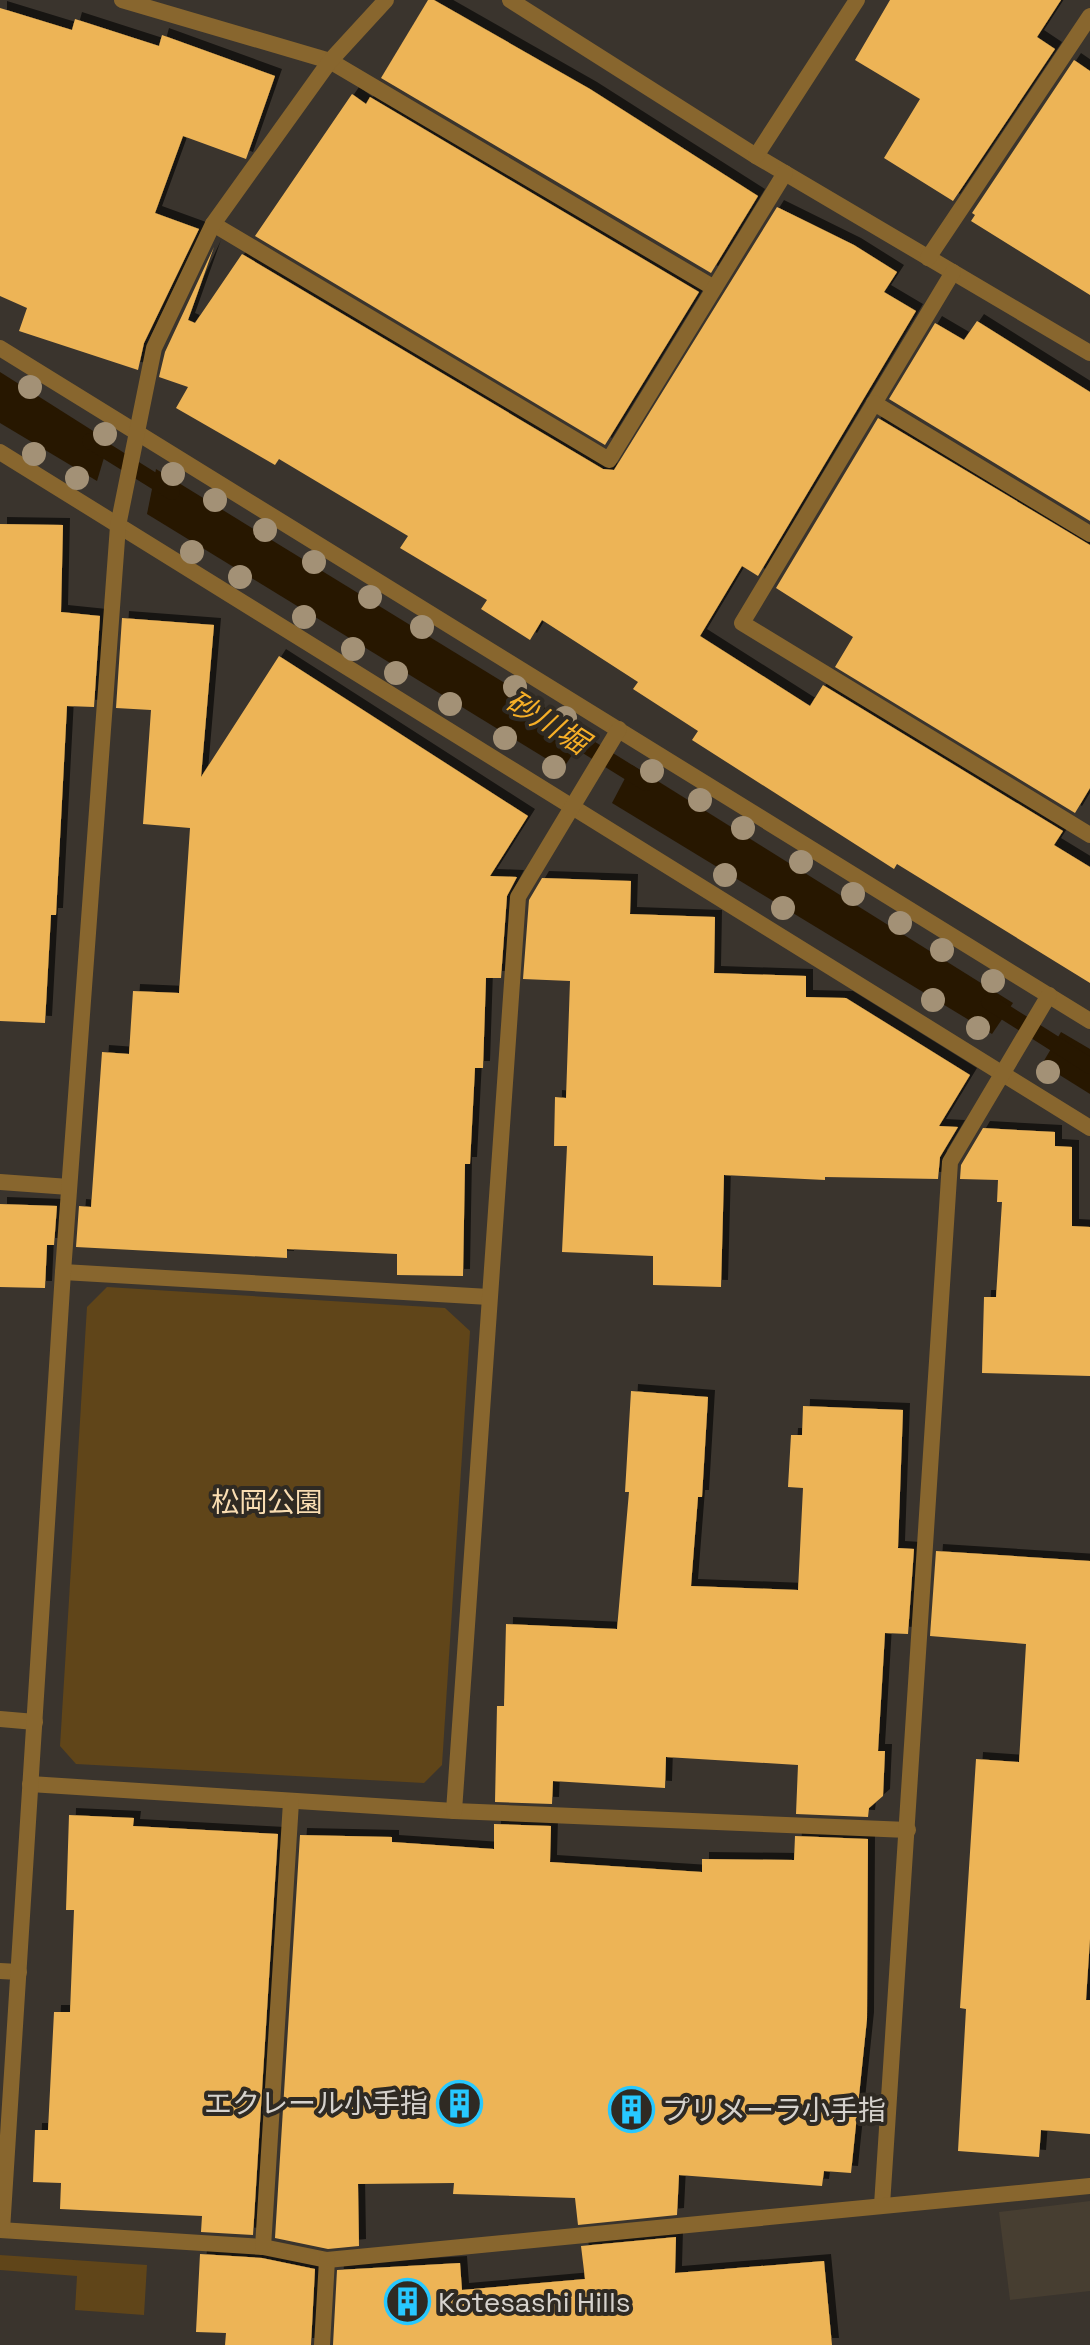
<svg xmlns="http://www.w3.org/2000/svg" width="1090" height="2345" viewBox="0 0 1090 2345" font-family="'Space Grotesk','Noto Sans JP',sans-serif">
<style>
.built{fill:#473e31}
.green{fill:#604519}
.water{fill:#271700}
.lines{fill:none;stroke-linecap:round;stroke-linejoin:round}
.stream{stroke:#271700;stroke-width:16}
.building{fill:#edb457;filter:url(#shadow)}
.minor{stroke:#88662e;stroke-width:16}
.tree{fill:#a39176}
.labels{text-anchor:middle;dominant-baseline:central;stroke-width:8;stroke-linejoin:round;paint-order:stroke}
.park-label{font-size:28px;fill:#f9ddb2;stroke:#2f2a23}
.poi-label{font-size:28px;fill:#d6d2cd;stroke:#2f2a23;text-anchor:start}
.water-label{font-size:30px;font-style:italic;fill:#f6af27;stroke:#2f2a23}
</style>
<defs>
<filter id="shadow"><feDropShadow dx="7" dy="-7" stdDeviation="0" flood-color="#0009"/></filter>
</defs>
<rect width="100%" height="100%" fill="#3a342d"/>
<polygon class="built" points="1090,2201 1090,2291 1010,2300 999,2212"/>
<g class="green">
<polygon points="107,1287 445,1308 470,1331 442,1765 424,1783 76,1764 60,1746 87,1307"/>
<polygon points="0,2255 147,2265 144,2315 75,2310 77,2276 0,2270"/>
</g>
<g class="water">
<polygon points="0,372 109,441 97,481 0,423"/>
<polygon points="156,469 586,733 563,769 147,514"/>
<polygon points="632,765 1013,1003 992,1034 612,803"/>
<polygon points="1061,1032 1090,1049 1090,1094 1042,1064"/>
</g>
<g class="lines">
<g class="stream">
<polyline points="90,441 172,492"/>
<polyline points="564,732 646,783"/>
<polyline points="989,1002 1090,1066"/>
</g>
</g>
<g class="building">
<polygon points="428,0 434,0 590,89 758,196 711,273 381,78"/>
<polygon points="890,0 1061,0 1037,37 1055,49 953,201 884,158 920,99 855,60"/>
<polygon points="0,8 72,30 75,19 159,46 162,35 275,76 246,159 183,136 155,213 199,229 144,343 138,370 19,331 27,308 0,296"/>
<polygon points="1074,60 1090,71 1090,295 971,221 975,215 972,213"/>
<polygon points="352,94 366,104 370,97 699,292 605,445 255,236"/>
<polygon points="777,207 854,245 897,272 884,292 916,311 758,576 742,566 700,636 810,706 823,685 1063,831 1054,845 1090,867 1090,983 897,864 894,869 692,740 698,731 633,689 638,682 542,620 530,640 481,609 487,600 400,548 408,536 279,459 275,465 176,408 188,387 159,377 165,352 214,247 188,320 195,323 242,254 603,469 614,470"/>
<polygon points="977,321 1090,392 1090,521 889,399 935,323 964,340"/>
<polygon points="878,418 1090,545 1090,788 1075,813 835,667 853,637 776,588"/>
<polygon points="0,524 63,525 61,612 100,616 94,707 67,706 56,915 51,915 45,1023 0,1021"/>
<polygon points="122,618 214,625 201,777 279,656 528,816 490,876 517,877 507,896 501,978 486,978 483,1068 475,1068 470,1164 465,1164 463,1276 397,1275 397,1254 287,1249 287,1258 76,1247 79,1206 91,1207 102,1052 129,1054 133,991 179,993 190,828 143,824 151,710 116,708"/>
<polygon points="542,878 631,881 630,914 715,917 714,973 806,976 806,997 846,998 970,1075 939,1126 958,1127 940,1157 938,1179 825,1177 825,1180 724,1175 721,1287 653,1285 653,1256 562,1252 567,1146 554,1146 555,1097 566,1098 570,981 523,979 529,900"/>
<polygon points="983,1128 1055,1132 1055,1146 1072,1147 1072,1226 1090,1227 1090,1376 982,1373 984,1297 996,1297 1002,1202 997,1202 998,1180 960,1179 961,1165"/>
<polygon points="0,1204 57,1206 54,1245 47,1245 45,1288 0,1287"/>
<polygon points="631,1391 708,1397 702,1497 698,1497 691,1586 798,1590 803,1488 788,1487 791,1435 802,1435 803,1406 903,1410 898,1548 914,1549 908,1634 885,1633 878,1751 885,1751 883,1796 869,1808 868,1817 796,1814 798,1765 666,1757 665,1788 553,1781 552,1804 495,1802 497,1706 504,1706 506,1624 617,1629 629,1492 625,1492"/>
<polygon points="936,1551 1090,1561 1090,1939 1086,2000 1090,2000 1090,2134 1041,2130 1039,2157 958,2151 966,2009 960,2008 976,1759 1019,1762 1026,1644 930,1636"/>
<polygon points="69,1815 134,1818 133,1826 278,1834 253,2235 201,2232 202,2216 60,2209 61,2183 33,2182 35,2130 48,2130 54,2012 70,2012 74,1910 66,1910"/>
<polygon points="494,1824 551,1826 550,1862 702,1872 702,1859 794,1860 795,1836 868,1839 867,2019 851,2173 824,2171 822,2186 679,2175 677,2215 578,2225 575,2198 453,2194 454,2183 358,2184 359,2246 328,2249 275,2238 300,1835 392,1837 392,1842 494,1849"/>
<polygon points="676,2237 675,2273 824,2261 832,2345 333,2345 337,2270 460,2263 462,2290 585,2279 581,2246"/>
<polygon points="200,2254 262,2258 315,2269 311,2345 225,2345 226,2333 196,2332"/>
</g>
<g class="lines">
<g class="minor">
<polyline points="122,0 330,61 714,288"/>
<polyline points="510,0 756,156 1090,353"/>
<polyline points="756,156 857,0"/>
<polyline points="213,224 609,460 785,173"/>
<polyline points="928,258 1090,16"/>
<polyline points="953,272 742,623 1090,835"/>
<polyline points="0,348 1090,1021"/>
<polyline points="874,403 1090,534"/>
<polyline points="0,452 1090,1128"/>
<polyline points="0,1182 69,1187"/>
<polyline points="63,1272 489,1297"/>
<polyline points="0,1719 35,1722"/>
<polyline points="30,1784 454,1811 908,1830"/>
<polyline points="454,1811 518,897 619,729"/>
<polyline points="0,1971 19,1972"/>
<polyline points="882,2205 950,1162 1049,995"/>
<polyline points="0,2230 263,2247 327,2260 1090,2186"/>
<polyline points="2,2230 63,1272 118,526 154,348 213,224 330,61 386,0"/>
<polyline points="263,2247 291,1802"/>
<polyline points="322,2345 327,2260"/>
</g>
</g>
<g class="tree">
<circle cx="30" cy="387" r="12"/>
<circle cx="105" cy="434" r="12"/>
<circle cx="34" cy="454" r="12"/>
<circle cx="173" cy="474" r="12"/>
<circle cx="77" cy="478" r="12"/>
<circle cx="215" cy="500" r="12"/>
<circle cx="265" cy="530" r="12"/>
<circle cx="192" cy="552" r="12"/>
<circle cx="314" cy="562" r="12"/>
<circle cx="240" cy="577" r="12"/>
<circle cx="370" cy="597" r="12"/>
<circle cx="304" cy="617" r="12"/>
<circle cx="422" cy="627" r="12"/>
<circle cx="353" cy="649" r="12"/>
<circle cx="396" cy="673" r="12"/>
<circle cx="515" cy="687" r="12"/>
<circle cx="450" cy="704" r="12"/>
<circle cx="565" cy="718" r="12"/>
<circle cx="505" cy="738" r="12"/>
<circle cx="554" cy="767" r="12"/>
<circle cx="652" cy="771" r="12"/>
<circle cx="700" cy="800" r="12"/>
<circle cx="743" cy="828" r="12"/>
<circle cx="801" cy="862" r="12"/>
<circle cx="725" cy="875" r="12"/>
<circle cx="853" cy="894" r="12"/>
<circle cx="783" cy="908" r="12"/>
<circle cx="900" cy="923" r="12"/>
<circle cx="942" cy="950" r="12"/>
<circle cx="993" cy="981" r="12"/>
<circle cx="933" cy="1000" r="12"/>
<circle cx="978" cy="1028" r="12"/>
<circle cx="1048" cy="1072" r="12"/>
</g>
<defs>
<symbol id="building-ring" viewBox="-11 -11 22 22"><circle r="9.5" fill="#2f2a23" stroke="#27c8ff" stroke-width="1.5"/><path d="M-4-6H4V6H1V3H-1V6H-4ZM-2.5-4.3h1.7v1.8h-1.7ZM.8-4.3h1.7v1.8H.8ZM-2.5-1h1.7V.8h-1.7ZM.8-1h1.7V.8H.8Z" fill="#27c8ff"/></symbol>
</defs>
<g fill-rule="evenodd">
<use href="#building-ring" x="434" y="2078" width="51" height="51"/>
<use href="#building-ring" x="606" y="2084" width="51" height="51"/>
<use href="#building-ring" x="382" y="2276" width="51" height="51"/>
</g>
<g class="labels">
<g class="park-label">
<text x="267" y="1502">松岡公園</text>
</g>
<g class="poi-label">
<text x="428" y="2103" text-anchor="end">エクレール小手指</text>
<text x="662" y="2110">プリメーラ小手指</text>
<text x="438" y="2302">Kotesashi Hills</text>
</g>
<g class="water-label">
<text transform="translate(547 722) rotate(32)">砂川堀</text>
</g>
</g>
</svg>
